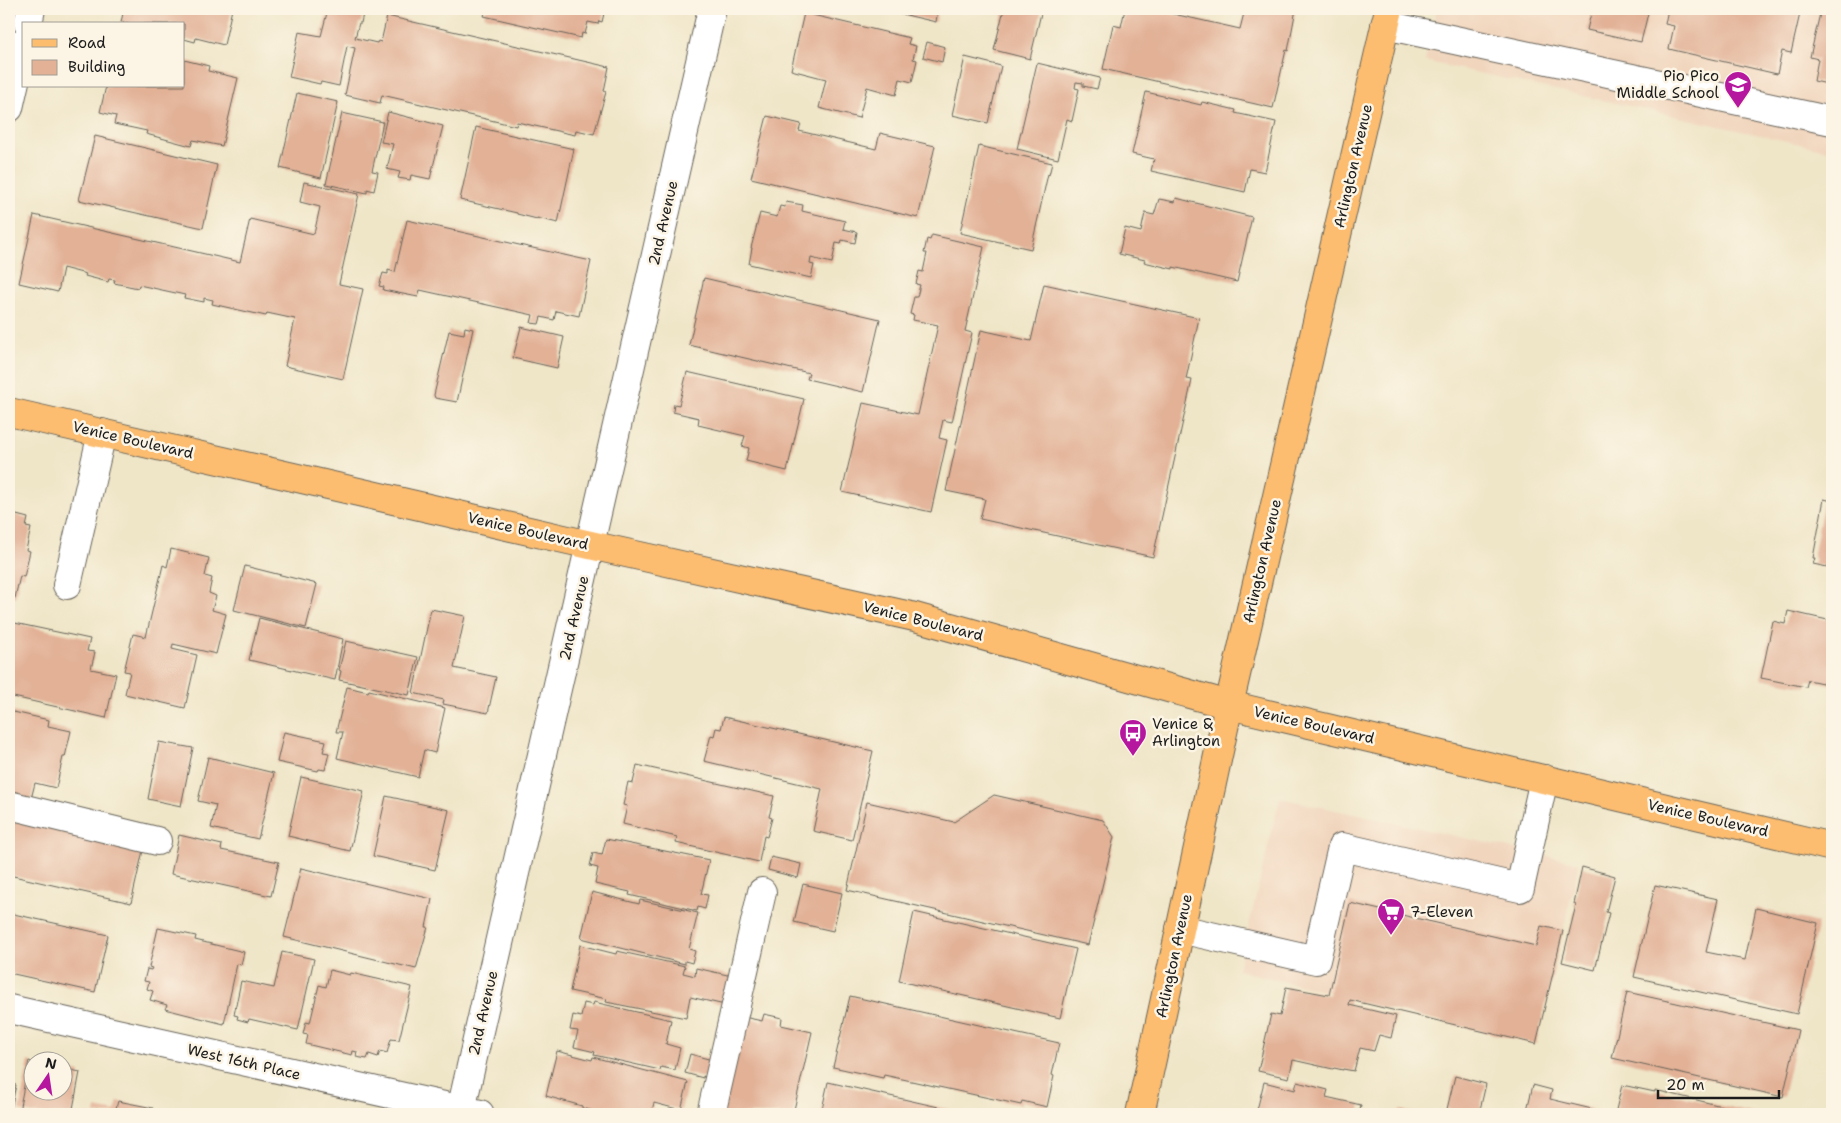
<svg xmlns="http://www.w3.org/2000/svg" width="1841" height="1123" viewBox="0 0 1841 1123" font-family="'Shantell Sans',sans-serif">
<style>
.built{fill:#f1d5bd}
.building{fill:#e2b196}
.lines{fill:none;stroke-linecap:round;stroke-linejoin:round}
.minor-casing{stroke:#666258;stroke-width:30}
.major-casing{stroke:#666258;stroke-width:30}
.minor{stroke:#fff;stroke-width:28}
.major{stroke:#fcbd6f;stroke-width:28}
.labels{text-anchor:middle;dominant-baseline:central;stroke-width:5;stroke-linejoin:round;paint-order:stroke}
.poi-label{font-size:15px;fill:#1c1c1c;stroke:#fcf5e5;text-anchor:start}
.street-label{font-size:15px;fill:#1c1c1c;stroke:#fcf5e5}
</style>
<rect width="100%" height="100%" fill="#fcf5e5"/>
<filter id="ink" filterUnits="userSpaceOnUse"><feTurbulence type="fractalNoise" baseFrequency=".02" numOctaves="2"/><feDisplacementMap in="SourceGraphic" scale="10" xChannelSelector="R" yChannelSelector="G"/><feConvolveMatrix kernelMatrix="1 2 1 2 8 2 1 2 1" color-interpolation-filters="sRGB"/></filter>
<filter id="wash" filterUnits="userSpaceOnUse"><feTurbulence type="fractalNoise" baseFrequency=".0096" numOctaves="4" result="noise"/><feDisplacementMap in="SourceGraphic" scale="20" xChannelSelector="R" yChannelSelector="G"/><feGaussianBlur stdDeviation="1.12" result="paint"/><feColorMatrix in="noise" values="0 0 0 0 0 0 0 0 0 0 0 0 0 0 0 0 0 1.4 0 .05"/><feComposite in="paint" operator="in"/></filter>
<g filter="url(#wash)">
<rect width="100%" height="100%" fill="#efe5c7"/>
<g class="built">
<polygon points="1437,9 1832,9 1832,151 1425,61"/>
<polygon points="1280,798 1579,863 1536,1044 1238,970"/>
</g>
<g id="blocks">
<g class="building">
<polygon points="124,9 232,9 224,45 196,38 195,42 184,39 184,24 130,24 121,22"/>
<polygon points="328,9 355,9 355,10 361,12 363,14 361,23 359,23 355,38 377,43 378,41 381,42 387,16 609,67 604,91 606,92 594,134 576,130 575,135 517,122 516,126 382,95 380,103 345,95 355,48 347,46 339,86 321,82 320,84 289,77 299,32 321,36"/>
<polygon points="386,9 406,9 404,14"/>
<polygon points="486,9 605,9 602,22 599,21 598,24 588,22 585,34 582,33 581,38 484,16"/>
<polygon points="880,9 938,9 936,22"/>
<polygon points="1004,9 1042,9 1030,59 994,50"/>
<polygon points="1125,9 1170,9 1169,13 1240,29 1245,9 1296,9 1288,51 1286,50 1273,108 1103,69 1113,25 1121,27"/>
<polygon points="1592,9 1649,9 1641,42 1587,30"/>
<polygon points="1668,9 1801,9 1791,53 1782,51 1777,74 1669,49 1674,26 1665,24"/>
<polygon points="1821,9 1832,9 1832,85 1814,81 1818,59 1810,57"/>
<polygon points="804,13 910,38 908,44 916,46 913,59 917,60 912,82 900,79 896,95 867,87 859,118 819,108 826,79 791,70"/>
<polygon points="927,42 945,47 942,62 923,57"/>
<polygon points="965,57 1001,66 988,123 952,115"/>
<polygon points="184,60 209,66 208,71 238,78 222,146 193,140 191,146 146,134 147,131 114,124 116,116 100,112 106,86 184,86"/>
<polygon points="1037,63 1100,78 1097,89 1083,86 1083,83 1076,82 1075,88 1079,89 1072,121 1067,119 1058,159 1017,149"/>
<polygon points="1146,92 1201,105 1202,102 1236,110 1235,113 1276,122 1265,172 1250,169 1245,192 1151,171 1154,159 1132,154"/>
<polygon points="297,93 338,102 321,178 280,168"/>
<polygon points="388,112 443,126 430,179 411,175 410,180 398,178 400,172 387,169 393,144 381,142"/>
<polygon points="342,113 383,122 372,171 378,172 374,191 367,189 367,193 326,184"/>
<polygon points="767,116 801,124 799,131 876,149 880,133 935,146 918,218 751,178"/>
<polygon points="476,127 574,149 558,223 537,218 537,219 517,214 517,213 460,200"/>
<polygon points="95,136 217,165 203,228 79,200"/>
<polygon points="979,146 1052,163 1049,175 1048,174 1031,249 960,233"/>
<polygon points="304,182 359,194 339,284 363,289 343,379 285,366 295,319 267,313 266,316 212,304 213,300 204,298 204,302 184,298 185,295 139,285 138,288 114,283 115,280 109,279 108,282 85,276 86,274 63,268 58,292 19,283 34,215 240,262 250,219 314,234 320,207 300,202"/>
<polygon points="1176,198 1252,217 1237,282 1173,267 1173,269 1144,262 1145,260 1119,254 1125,228 1141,232 1145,213 1154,215 1159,199 1175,202"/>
<polygon points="786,202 803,205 802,211 845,221 843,229 857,232 855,243 842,240 841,244 836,243 832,263 811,258 810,264 814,265 811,278 749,264 752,248 751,248 760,213 777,217 780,206 785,207"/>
<polygon points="407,220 591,261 579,316 556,311 554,320 541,317 539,324 531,323 533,315 420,290 418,297 383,290 384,287 379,286 383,273 388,274 388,270 395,272"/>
<polygon points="932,235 984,247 965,331 972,333 952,422 943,420 939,438 947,440 931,512 842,492 863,403 918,415 938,325 913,320 914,315 910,314 914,297 917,297 920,285 916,284 919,271 923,272 927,253 924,253 927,239 930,240"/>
<polygon points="704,278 880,319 863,392 807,379 809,373 689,345"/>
<polygon points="1044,284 1199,318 1186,379 1192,380 1153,557 980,519 985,499 946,491 981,330 1031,341"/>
<polygon points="465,327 473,329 457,402 435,398 434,395 449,331 464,334"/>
<polygon points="521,327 564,337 557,368 513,358"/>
<polygon points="687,372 804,399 787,471 746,461 749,448 742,446 745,436 698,425 699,418 673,412 674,404 679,405"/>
<polygon points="1824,499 1832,501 1832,568 1813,564 1815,558 1813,558"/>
<polygon points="9,513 28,518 26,527 31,528 26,550 30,551 24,577 20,576 15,598 9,597"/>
<polygon points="171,549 209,558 205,576 212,578 209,593 216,596 212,610 226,614 216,654 173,644 172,649 197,655 185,708 125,694 130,672 124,671 133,634 146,637 163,565 167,567"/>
<polygon points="245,566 317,584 306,628 234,610"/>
<polygon points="431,609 465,616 454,668 496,677 488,713 443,704 444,700 413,693"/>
<polygon points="1788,611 1832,621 1832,685 1808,680 1806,687 1761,678 1773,621 1785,624"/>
<polygon points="259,618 343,639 335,680 249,660"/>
<polygon points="10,622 90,639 87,651 95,652 91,669 116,674 106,718 9,696 9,629"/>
<polygon points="346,641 418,657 409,695 339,680 341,671 339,670"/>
<polygon points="347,687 368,692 369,690 445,708 435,753 424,750 418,777 337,758 343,732 336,732"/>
<polygon points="9,711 49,720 48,726 71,731 65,757 63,757 56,788 35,783 31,799 9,794"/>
<polygon points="724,717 873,751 852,840 813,831 822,789 704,761 711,735 714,736 716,728 721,729"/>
<polygon points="284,732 326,741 323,752 329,753 325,770 319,769 318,771 277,762"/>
<polygon points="159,742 193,748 181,806 148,799"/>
<polygon points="208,757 274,773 258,839 211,828 216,805 198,801"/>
<polygon points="637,765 774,796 769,817 772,818 767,837 764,836 759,862 676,843 677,837 623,824 627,806 623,805 628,782 633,783"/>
<polygon points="301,777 364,791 350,851 288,836"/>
<polygon points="994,795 1103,820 1114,837 1088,945 847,890 867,802 954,822"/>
<polygon points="386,796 449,810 435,870 373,856"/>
<polygon points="9,815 144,846 131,903 9,875"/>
<polygon points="179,835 222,845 221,850 279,862 271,896 171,874"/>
<polygon points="606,839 709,860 701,894 708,895 705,909 698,907 697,911 629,895 630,892 595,884 598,868 590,866 593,853 602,855"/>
<polygon points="771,857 801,864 798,878 768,870"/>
<polygon points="1582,867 1615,876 1606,912 1609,913 1595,970 1562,962 1576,905 1574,904"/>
<polygon points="301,868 432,899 426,927 428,927 416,969 284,937"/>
<polygon points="803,884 842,893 833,931 794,922"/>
<polygon points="1655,885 1718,899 1706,952 1745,960 1756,908 1818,923 1797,1014 1634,977"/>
<polygon points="592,892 639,904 640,900 698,913 689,949 695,951 692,963 685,961 685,964 581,938"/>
<polygon points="1350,903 1536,946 1541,926 1563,931 1536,1044 1350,1000 1349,1005 1396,1016 1391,1038 1379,1035 1374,1051 1360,1048 1354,1071 1343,1069 1343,1070 1334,1068 1333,1069 1293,1060 1289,1078 1258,1071 1271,1014 1280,1016 1286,987 1329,995"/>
<polygon points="914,912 1076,949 1060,1018 899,981"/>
<polygon points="9,913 108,935 95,992 9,973"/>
<polygon points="158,928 196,936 195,940 244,952 241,965 237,964 224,1024 165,1009 167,1005 150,1000 153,991 147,989 149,982 144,981 147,969 151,970 152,968 149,967"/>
<polygon points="580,945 616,954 617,951 685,966 683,973 695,976 696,968 732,976 725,1005 690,997 686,1018 606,1002 607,999 570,991"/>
<polygon points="282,952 314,959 298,1030 249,1019 248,1022 237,1019 238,1016 234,1015 241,981 274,988"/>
<polygon points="330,970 350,975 351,973 412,987 399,1040 391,1039 387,1053 380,1051 378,1057 369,1054 367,1059 356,1057 357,1052 353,1051 352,1055 306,1044 308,1035 303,1034 306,1022 310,1023 319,985 326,987"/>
<polygon points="1627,992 1798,1030 1783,1097 1612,1058"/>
<polygon points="850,996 1059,1043 1052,1075 1054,1076 1047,1107 1022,1101 1021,1105 884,1075 883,1078 833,1067"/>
<polygon points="594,1002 671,1020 666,1044 680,1048 675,1070 661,1067 660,1070 594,1055 595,1052 574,1047 578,1031 570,1030 573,1015 581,1017 584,1003 593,1005"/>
<polygon points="764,1014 782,1018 781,1025 812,1032 793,1114 722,1114 744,1017 762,1021"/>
<polygon points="557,1051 592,1060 593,1057 688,1082 681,1110 654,1103 651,1114 607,1114 582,1108 582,1106 546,1096"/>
<polygon points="690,1054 712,1060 706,1077 703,1076 703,1078 685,1073"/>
<polygon points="29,1061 32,1062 32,1090 62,1090 62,1068 80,1072 72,1114 32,1114 19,1111"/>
<polygon points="1455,1076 1486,1084 1479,1114 1466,1114 1447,1109"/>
<polygon points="828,1082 965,1113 965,1114 821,1114"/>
<polygon points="1264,1082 1295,1090 1297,1082 1328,1090 1326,1097 1361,1105 1359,1114 1256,1114"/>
<polygon points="9,1084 16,1085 10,1114 9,1114"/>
<polygon points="1533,1085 1552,1090 1550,1099 1592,1109 1590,1114 1526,1114"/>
<polygon points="1622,1085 1655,1092 1655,1090 1755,1114 1615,1114"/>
<polygon points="118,1101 153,1108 152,1114 95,1114 96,1108 115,1112"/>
<polygon points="1400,1110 1417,1113 1417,1114 1399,1114"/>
</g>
</g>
</g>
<g filter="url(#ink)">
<use href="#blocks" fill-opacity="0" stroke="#666258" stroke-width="1"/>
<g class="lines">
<defs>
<g id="minor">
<polyline points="28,24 31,9"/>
<polyline points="1385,25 1832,121"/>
<polyline points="9,108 24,42"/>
<polyline points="67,585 102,433"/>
<polyline points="9,805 157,841"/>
<polyline points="1180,929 1316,960 1342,847 1520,888 1544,779"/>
<polyline points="9,1009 480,1114"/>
<polyline points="461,1110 712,9"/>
<polyline points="711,1114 762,892"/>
</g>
<g id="major">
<polyline points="9,412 590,545 915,617 1229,705 1832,847"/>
<polyline points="1140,1114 1229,705 1389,9"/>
</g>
</defs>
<use href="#minor" class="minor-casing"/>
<use href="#major" class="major-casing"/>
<use href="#minor" class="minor"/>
<use href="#major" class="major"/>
</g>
</g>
<defs>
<symbol id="school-pin" viewBox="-11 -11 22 30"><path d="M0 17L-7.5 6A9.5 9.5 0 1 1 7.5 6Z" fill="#b5179e" stroke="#fcf5e5"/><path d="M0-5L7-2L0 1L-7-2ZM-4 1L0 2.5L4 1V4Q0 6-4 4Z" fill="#fff"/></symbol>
<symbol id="bus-pin" viewBox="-11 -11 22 30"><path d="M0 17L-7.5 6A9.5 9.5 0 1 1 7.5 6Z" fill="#b5179e" stroke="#fcf5e5"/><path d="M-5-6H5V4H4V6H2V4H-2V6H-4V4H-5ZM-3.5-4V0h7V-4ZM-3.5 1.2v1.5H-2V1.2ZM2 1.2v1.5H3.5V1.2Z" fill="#fff"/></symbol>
<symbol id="supermarket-pin" viewBox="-11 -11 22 30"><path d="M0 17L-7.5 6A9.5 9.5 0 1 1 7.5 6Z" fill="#b5179e" stroke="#fcf5e5"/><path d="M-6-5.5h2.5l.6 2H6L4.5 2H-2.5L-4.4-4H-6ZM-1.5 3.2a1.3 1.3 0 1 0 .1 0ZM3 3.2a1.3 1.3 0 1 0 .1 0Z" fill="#fff"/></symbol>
</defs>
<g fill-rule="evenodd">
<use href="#school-pin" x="1722" y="69" width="32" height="43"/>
<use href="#bus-pin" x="1117" y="717" width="32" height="43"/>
<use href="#supermarket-pin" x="1375" y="896" width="32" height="43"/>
</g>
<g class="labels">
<g class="poi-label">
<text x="1719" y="76" text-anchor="end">Pio Pico<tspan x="1719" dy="17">Middle School</tspan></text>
<text x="1152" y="724">Venice &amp;<tspan x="1152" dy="17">Arlington</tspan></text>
<text x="1410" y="912">7-Eleven</text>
</g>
<g class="street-label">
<text transform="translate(1353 166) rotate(-77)">Arlington Avenue</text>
<text transform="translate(663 223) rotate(-77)">2nd Avenue</text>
<text transform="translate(133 440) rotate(13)">Venice Boulevard</text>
<text transform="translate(528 531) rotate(13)">Venice Boulevard</text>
<text transform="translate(1262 561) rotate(-77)">Arlington Avenue</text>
<text transform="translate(574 618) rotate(-77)">2nd Avenue</text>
<text transform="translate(923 621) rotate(14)">Venice Boulevard</text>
<text transform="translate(1314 725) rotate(13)">Venice Boulevard</text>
<text transform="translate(1708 818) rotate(13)">Venice Boulevard</text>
<text transform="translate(1174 956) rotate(-78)">Arlington Avenue</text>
<text transform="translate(483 1013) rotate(-77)">2nd Avenue</text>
<text transform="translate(244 1062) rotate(13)">West 16th Place</text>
</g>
</g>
<rect width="1841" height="1123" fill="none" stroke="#fcf5e5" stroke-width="30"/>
<rect x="22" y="22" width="162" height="65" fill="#fcf5e5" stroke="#a29e95"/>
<rect x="32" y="39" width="25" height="8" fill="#fcbd6f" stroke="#a29e95"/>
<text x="68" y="48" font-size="15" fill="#1c1c1c">Road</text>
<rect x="32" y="60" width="25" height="15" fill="#e2b196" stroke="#a29e95"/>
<text x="68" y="72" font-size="15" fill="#1c1c1c">Building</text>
<g transform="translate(48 1076) rotate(13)"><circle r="24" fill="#fcf5e5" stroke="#a29e95"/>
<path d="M0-4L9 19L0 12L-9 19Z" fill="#b5179e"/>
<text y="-8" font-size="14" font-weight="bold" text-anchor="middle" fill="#1c1c1c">N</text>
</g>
<path d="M1658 1090v8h121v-8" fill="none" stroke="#1c1c1c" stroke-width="2.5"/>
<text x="1666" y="1090" font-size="15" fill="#1c1c1c" stroke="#fcf5e5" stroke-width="4" paint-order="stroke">20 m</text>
</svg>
